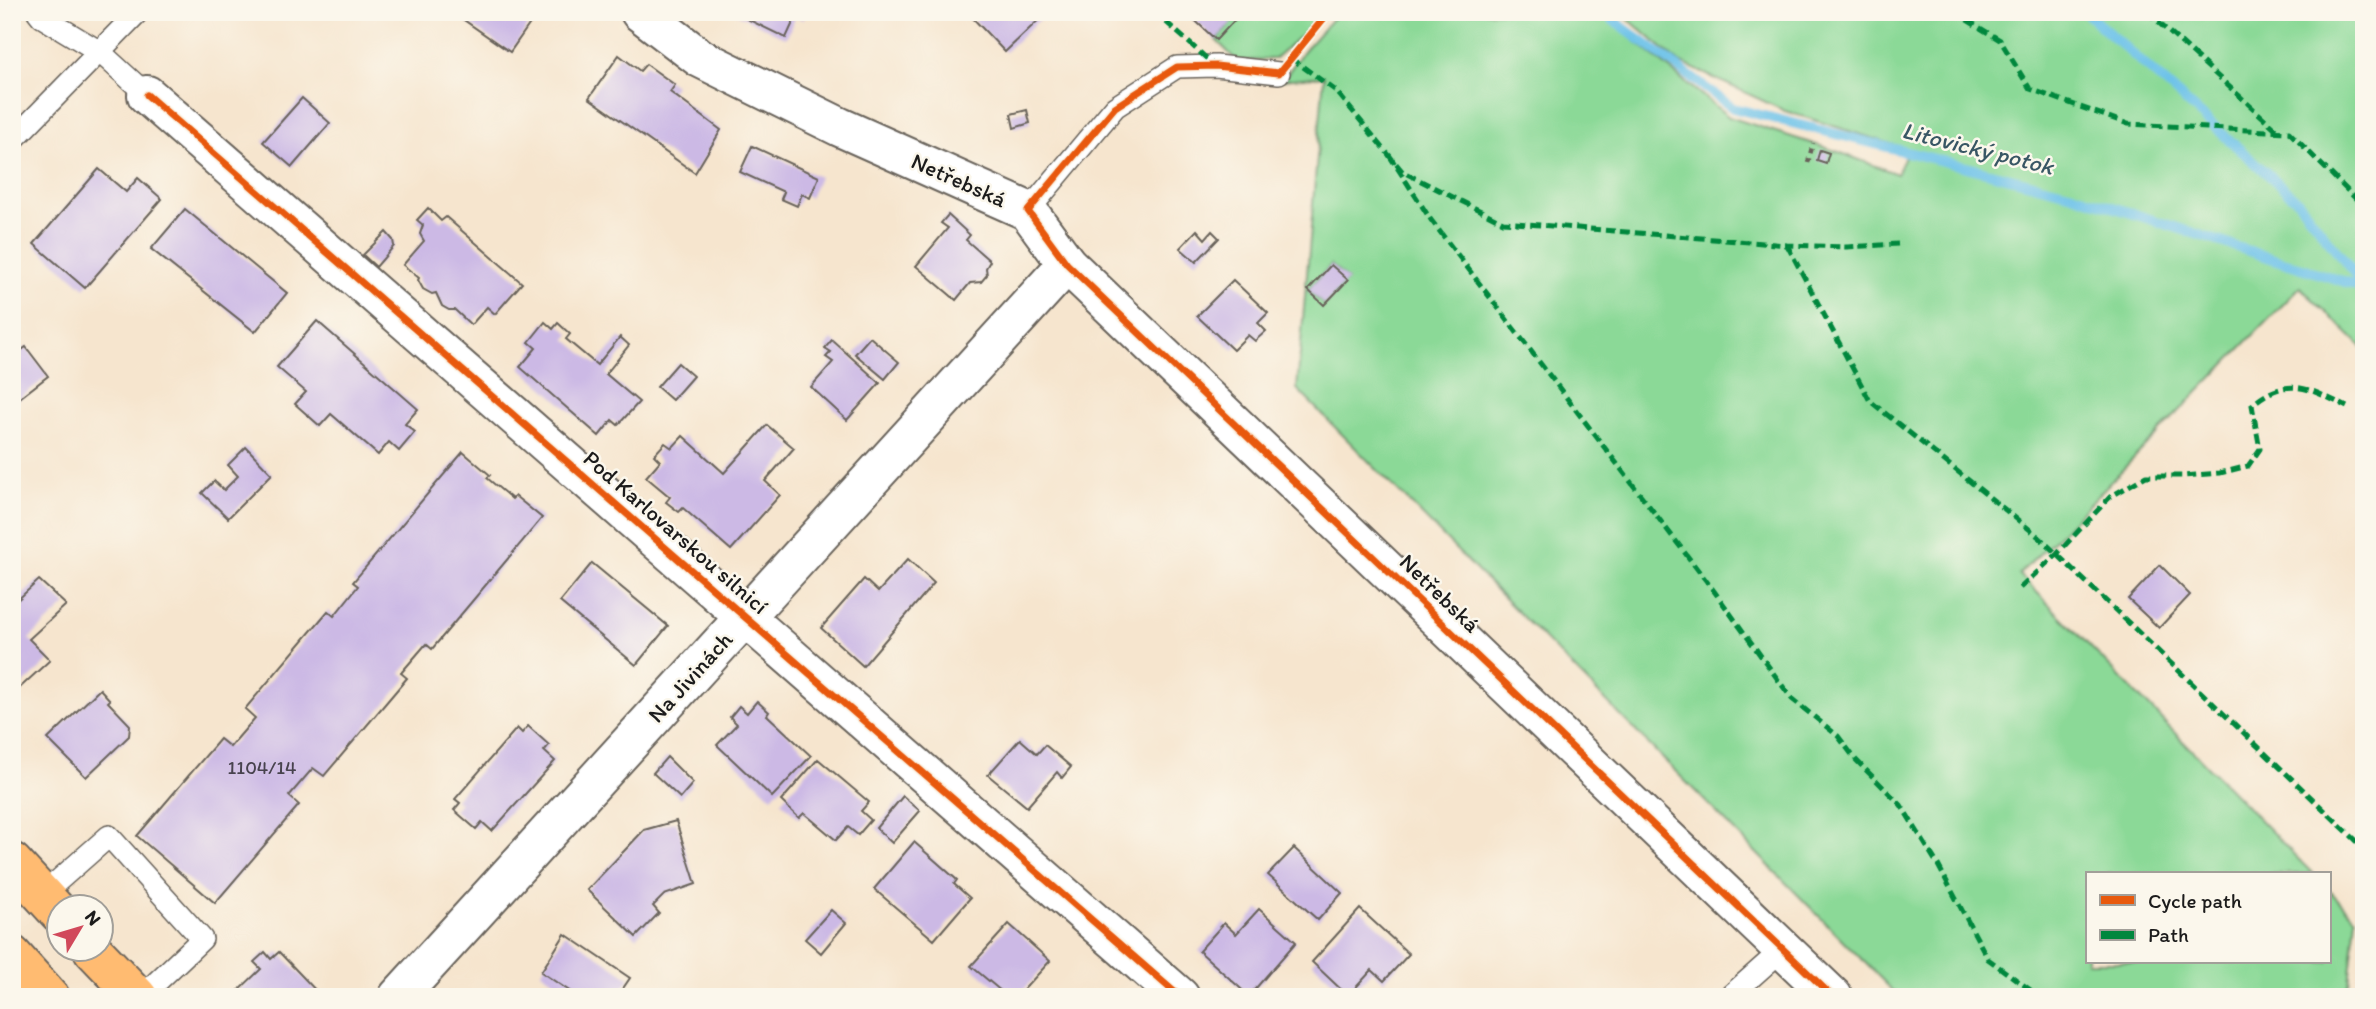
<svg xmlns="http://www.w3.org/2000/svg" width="2376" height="1009" viewBox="0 0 2376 1009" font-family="Itim,sans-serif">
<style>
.green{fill:#8bd997;stroke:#547a5a;stroke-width:2;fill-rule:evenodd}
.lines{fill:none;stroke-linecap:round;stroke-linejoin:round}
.stream{stroke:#6dc2e9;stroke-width:10}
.building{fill:#ccb9e5}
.lane-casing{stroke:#68625a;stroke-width:24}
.street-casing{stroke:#68625a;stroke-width:42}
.primary-casing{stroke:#68625a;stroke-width:42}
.path{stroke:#68625a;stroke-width:4.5;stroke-dasharray:5 5;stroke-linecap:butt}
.lane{stroke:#fff;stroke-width:21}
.street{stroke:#fff;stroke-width:38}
.primary{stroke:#ffbb71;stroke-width:38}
.quiet{stroke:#00873e;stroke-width:5;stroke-dasharray:10 5;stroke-linecap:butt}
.cycleway-casing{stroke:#fbf7ec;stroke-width:11}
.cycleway{stroke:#e8590c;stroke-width:7}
.labels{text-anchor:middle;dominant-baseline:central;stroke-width:5;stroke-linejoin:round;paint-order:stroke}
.number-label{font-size:19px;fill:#48434e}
.street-label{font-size:23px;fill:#1c1c1c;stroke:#fbf7ec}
.water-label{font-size:24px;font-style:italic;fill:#385664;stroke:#fbf7ec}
</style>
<rect width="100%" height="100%" fill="#fbf7ec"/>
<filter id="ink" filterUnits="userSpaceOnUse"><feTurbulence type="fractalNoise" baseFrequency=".0143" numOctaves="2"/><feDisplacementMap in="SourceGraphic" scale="14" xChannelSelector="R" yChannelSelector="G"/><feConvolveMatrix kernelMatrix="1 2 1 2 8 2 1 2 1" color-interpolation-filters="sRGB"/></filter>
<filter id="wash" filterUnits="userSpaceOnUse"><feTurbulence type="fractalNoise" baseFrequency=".00686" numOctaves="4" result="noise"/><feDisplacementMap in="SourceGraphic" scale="28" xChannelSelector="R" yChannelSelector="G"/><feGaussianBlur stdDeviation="1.57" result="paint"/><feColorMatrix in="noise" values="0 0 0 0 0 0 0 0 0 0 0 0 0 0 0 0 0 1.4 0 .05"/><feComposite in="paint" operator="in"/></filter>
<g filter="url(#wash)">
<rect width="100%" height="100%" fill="#f6e5ce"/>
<g class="green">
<polygon points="1242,12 1321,12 1307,30 1274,59 1237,61 1216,40"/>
<path d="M1338,12H1599L1729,117L1836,151L1897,174L1908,149L1785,111L1677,61L1620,12H2364V270L2358,266L2364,273V349L2300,287L2062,532L2019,574L2313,874H2087V962H2329V890L2356,918L2349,983L2337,997H1899L1297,389L1324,76L1260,82L1258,79L1287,74L1301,54ZM1331,265L1347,280L1324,305L1308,290Z"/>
</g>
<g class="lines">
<g class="stream">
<polyline points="1602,12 1733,108 2069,193 2364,288"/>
<polyline points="2085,12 2298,201 2364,286"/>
</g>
</g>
<g id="blocks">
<g class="building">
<polygon points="447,12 538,12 510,52 458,16 456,19"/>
<polygon points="733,12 807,12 803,20 796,16 786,38"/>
<polygon points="967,12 1047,12 1005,52"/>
<polygon points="1186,12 1242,12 1216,40"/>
<polygon points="619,55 640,71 646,64 675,85 670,92 721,130 695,173 589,98"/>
<polygon points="302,98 330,123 292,167 263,142"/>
<polygon points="1027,110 1030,123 1014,128 1011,114"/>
<polygon points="752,146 819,177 810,198 802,194 797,206 781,199 784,192 740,172"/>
<polygon points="1820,150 1829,153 1826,163 1817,160"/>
<polygon points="99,169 126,192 138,178 162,199 85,288 34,244"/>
<polygon points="428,208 441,221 446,217 522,283 495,314 487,307 471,325 455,310 449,310 442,306 436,293 432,294 423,289 418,280 419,278 403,265 424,241 420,234 423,225 417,220"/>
<polygon points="185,209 287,293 255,332 151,249"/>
<polygon points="948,215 970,235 966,240 990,261 986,268 987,275 981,282 970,283 956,300 916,266 948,228 941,223"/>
<polygon points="1197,230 1205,239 1212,231 1219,238 1196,262 1180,248"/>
<polygon points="386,232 393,240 394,246 376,267 363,255"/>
<polygon points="1331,265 1348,280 1324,305 1308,290"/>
<polygon points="1233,280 1268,313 1258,323 1266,331 1255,341 1248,335 1233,350 1197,316"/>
<polygon points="317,321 418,409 405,424 415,432 399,451 389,442 378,455 331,414 320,426 295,404 306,392 277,367"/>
<polygon points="545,322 553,329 558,323 570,334 566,339 597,365 620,337 629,345 606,374 639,402 618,425 612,420 599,436 520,367 536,348 529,342"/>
<polygon points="870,337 899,362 885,379 855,354"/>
<polygon points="832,340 880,383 847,420 811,387 833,362 826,357 831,352 825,348"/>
<polygon points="26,347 48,376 12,404 12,357"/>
<polygon points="678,363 693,376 672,400 657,387"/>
<polygon points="767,425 794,448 765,481 780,495 731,550 683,508 679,512 666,502 670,497 646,477 660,461 654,455 665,443 672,448 683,436 724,473"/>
<polygon points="246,447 272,474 228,518 202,493 214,481 224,490 238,476 228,465"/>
<polygon points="463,452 490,475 487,478 512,499 515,496 542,518 432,649 426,644 401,673 407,678 324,776 313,768 289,796 299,805 215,903 137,836 220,739 230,747 255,718 245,709 328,611 334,616 358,586 353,582"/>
<polygon points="908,559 934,583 863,666 821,628 864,579 878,592"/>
<polygon points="592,563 668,626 636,665 560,602"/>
<polygon points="2160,565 2190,595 2159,628 2128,599"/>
<polygon points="39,580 66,605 29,639 50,660 12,695 12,605"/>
<polygon points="100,689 110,700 108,702 130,725 129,736 86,777 48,739"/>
<polygon points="757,701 769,712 767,715 811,756 772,797 717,745 737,724 730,717 739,706 747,713"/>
<polygon points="528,726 549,745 544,751 555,761 492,831 482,822 476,829 454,810 460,803 455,799 517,728 522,733"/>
<polygon points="1020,739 1037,754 1045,745 1071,767 1062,778 1057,772 1027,807 988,775"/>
<polygon points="667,757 693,783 680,798 653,773"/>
<polygon points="818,759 869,802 861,811 871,820 858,835 848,827 836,840 804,813 799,818 781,801"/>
<polygon points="903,796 920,811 892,843 876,828"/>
<polygon points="676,821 696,884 664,895 653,906 659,913 636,937 587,890 644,830"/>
<polygon points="914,842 957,880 954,884 970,898 934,940 874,889"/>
<polygon points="1294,848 1342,893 1318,920 1268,875"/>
<polygon points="1259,909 1296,942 1249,996 1199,951 1224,923 1236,934"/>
<polygon points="1360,909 1409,954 1384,981 1372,970 1348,996 1312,962"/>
<polygon points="831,910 846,923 821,953 805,939"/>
<polygon points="1009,924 1050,961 1017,997 1008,997 971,966"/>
<polygon points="565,934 630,978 617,997 568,997 571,992 541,972"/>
<polygon points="265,952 271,959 279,952 322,997 241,997 237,992 261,969 254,962"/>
</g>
</g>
</g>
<g filter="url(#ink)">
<use href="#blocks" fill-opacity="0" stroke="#68625a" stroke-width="2"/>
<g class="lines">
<defs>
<g id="lane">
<polyline points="38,12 42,17 100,52 147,95"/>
<polyline points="12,141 138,12"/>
<polyline points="1028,211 1115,107 1177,67 1216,66 1279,73"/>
<polyline points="42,895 109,836 202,939 141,997"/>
<polyline points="1729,997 1783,949"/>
</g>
<g id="street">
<polyline points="640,12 700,58 840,127 1028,211 1067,264 1833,997"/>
<polyline points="147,95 1180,997"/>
<polyline points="398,997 1067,264"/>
</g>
<g id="primary">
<polyline points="12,862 60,914"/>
<polyline points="93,950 138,997"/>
<polyline points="12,955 50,997"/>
</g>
</defs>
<use href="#lane" class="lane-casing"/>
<use href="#street" class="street-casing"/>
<use href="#primary" class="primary-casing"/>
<polyline class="path" points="1808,163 1813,143"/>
<use href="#lane" class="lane"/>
<use href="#street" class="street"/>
<use href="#primary" class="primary"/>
<g class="quiet">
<polyline points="1155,12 1215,66"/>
<polyline points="1954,12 2000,40 2030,89 2128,124 2289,132 2364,207"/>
<polyline points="2147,12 2278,131"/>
<polyline points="1291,58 1336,91 1403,172 1503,222 1787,245 1847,247 1898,244"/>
<polyline points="1389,155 1431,220 1714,591 1792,699 1838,736 1856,760 1901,805 1938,865 1988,959 2040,997"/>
<polyline points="1787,245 1870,401 2039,537 2364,848"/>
<path d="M2020,588L2057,554L2110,497L2146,476H2184L2220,473L2248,466L2260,449L2252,405C2287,375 2309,388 2347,407"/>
</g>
<defs>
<g id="cycleway">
<polyline points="1329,12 1279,73 1216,66 1177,67 1115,107 1028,211 1067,264 1833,997"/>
<polyline points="147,95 1180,997"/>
</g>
</defs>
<use href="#cycleway" class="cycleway-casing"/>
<use href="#cycleway" class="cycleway"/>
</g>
</g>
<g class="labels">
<g class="number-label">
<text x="262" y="767">1104/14</text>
</g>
<g class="street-label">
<text transform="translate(959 180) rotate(24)">Netřebská</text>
<text transform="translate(676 532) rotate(41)">Pod Karlovarskou silnicí</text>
<text transform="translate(1440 593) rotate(44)">Netřebská</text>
<text transform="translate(690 677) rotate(-48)">Na Jivinách</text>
</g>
<g class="water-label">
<text transform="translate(1978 148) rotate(14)">Litovický potok</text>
</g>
</g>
<rect width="2376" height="1009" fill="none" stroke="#fbf7ec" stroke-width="42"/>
<rect x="2086" y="872" width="245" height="91" fill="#fbf7ec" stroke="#a29f99" stroke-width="2"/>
<rect x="2100" y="895" width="35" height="10" fill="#e8590c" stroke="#a29f99" stroke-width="2"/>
<text x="2148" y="908" font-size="21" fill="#1c1c1c">Cycle path</text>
<rect x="2100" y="930" width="35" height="10" fill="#00873e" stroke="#a29f99" stroke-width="2"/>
<text x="2148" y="942" font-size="21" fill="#1c1c1c">Path</text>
<g transform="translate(80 928) rotate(52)"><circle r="33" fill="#fbf7ec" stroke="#a29f99" stroke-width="2"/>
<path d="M0-5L12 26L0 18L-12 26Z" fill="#d1495b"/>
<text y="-10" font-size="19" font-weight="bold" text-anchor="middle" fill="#1c1c1c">N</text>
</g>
</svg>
